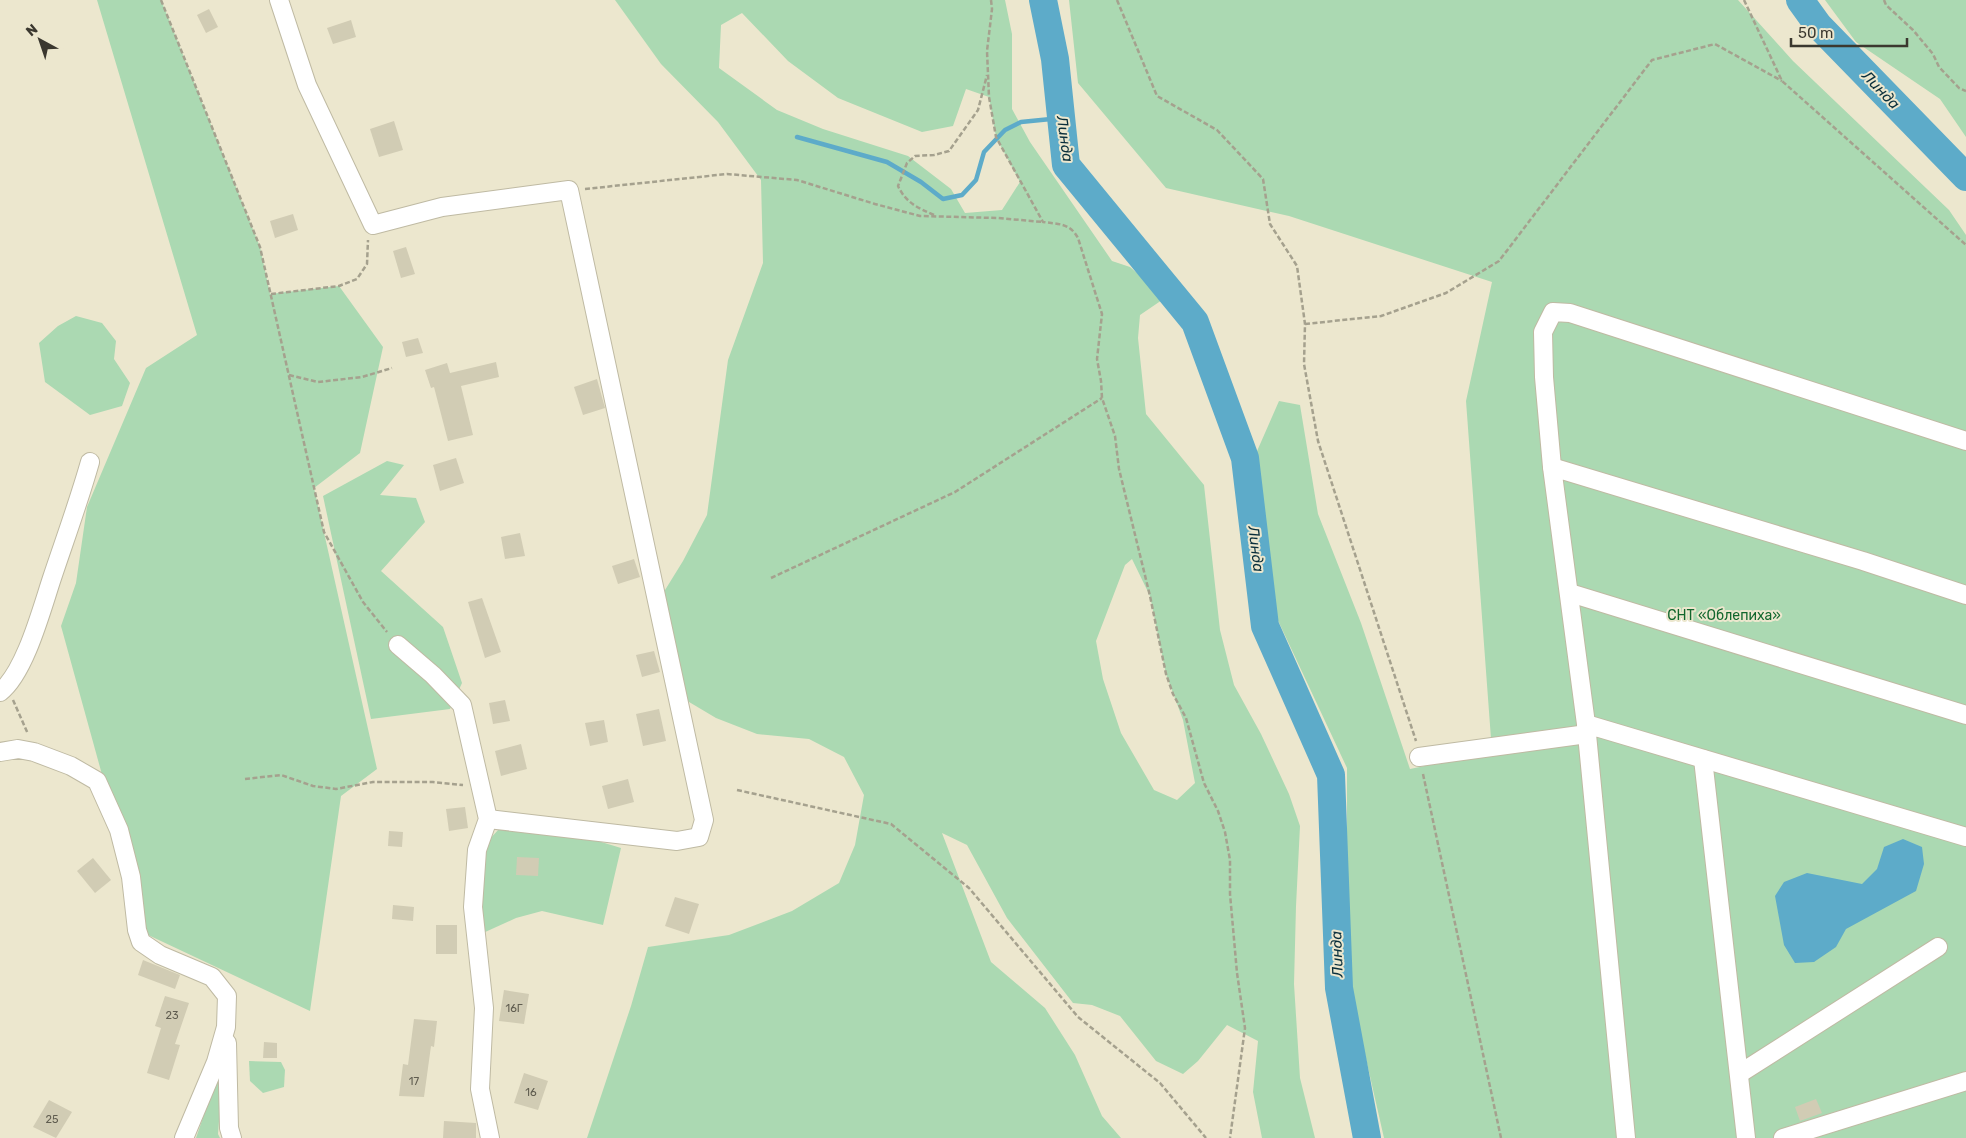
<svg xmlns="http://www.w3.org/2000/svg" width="1966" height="1138" viewBox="0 0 1966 1138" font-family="Rubik,sans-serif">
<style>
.green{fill:#abd9b2;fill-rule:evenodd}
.water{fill:#5dabc9}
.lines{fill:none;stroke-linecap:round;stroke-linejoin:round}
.stream{stroke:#5dabc9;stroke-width:4.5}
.river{stroke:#5dabc9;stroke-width:28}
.building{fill:#d1ccb4}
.minor-casing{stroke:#bfbaa3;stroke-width:20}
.path{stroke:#a5a18e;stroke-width:2.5;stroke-dasharray:5 2.5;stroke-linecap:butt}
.minor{stroke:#fff;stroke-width:18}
.labels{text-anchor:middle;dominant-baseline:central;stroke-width:4;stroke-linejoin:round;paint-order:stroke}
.number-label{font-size:11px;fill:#605d50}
.park-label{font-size:14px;fill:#12672d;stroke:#ece7ce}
.water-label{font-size:15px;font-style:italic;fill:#092f3c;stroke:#ece7ce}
</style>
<rect width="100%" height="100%" fill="#ece7ce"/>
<g class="green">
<polygon points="97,0 161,0 260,247 270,294 339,286 383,347 360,453 314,488 377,769 341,796 310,1011 146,934 61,626 76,583 87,507 146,368 197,335"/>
<path d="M615,0H1005L1012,34V109L1030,142L1112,261L1130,267L1165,298L1140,315L1138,338L1146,414L1204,485L1220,630L1234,685L1261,734L1289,794L1300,826L1296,906L1294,984L1300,1078L1315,1138H1262L1253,1092L1258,1041L1227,1025L1198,1061L1183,1074L1156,1061L1120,1016L1092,1005L1073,1003L1007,918L967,845L942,833L991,962L1045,1008L1075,1055L1102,1116L1121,1138H587L631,1006L648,947L729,935L792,911L839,883L855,845L864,795L844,757L809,739L757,734L716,718L679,696L657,603L683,561L707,515L728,360L763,263L761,180L718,122L661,64ZM742,13L788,61L838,98L922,132L953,126L966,89L989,97L996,137L1020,182L1002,210L965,213L951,189L908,156L823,129L777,110L719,68L721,25ZM1132,559L1150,596L1166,674L1183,720L1195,783L1177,800L1154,790L1121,733L1103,679L1096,641L1125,565Z"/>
<polygon points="1069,0 1738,0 1793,61 1949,210 1966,235 1966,1138 1384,1138 1347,975 1347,768 1275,614 1254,458 1279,401 1300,405 1318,514 1361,623 1410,769 1492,752 1466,401 1492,282 1289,216 1166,188 1078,83"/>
<polygon points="1825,0 1966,0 1966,137 1940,99 1856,42"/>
<polygon points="76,316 102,323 116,341 114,359 130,383 122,406 90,415 45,382 39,343 58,326"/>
<polygon points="387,461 404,465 380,495 416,498 425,522 381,571 443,627 462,683 450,709 371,719 323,496"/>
<polygon points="499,829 575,834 621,848 603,925 542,911 516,918 483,933 478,900 487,842"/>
<polygon points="224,1056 218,1134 220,1138 196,1138"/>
<polygon points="249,1061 281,1062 285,1070 284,1087 263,1093 250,1081"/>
</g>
<polygon class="water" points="1903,839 1922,847 1924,864 1916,891 1846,929 1836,947 1814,962 1795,963 1784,945 1775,896 1784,882 1807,873 1862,884 1877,869 1884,847"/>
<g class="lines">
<polyline class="stream" points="797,137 887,162 921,182 943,199 962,195 976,180 984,152 1005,130 1021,122 1061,118"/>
<g class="river">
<polyline points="1043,0 1055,59 1066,165 1195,322 1245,458 1265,626 1331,775 1339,988 1367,1138"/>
<polyline points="1800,0 1818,25 1966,177"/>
</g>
</g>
<g class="building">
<polygon points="209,9 218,27 206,33 197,15"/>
<polygon points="351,20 356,37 333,44 327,28"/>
<polygon points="394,121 403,150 379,157 370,129"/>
<polygon points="293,214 298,230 275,238 270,221"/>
<polygon points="406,247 415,274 401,278 393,251"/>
<polygon points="418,338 423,353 406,357 402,342"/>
<polygon points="496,362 499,377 461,386 473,435 448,441 434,387 431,388 425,370 447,363 450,373"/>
<polygon points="597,379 605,408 583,415 574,387"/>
<polygon points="456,458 464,483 440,491 433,465"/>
<polygon points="520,533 525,556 505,559 501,537"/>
<polygon points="634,559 640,577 618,584 612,566"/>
<polygon points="482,598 501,652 485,658 468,602"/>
<polygon points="654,651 660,672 642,677 636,655"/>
<polygon points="505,700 510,721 493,724 489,703"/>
<polygon points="659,709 666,741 643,746 636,714"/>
<polygon points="604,720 608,742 590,746 585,723"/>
<polygon points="521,744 527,769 501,776 495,751"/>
<polygon points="628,779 634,802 608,809 602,786"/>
<polygon points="465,807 468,828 449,831 446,809"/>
<polygon points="389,831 403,832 402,847 388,846"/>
<polygon points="517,857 539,858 538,876 516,875"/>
<polygon points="93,858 111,880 95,893 77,871"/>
<polygon points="675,897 699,904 689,934 665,926"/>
<polygon points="393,905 414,907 413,921 392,919"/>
<rect x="436" y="925" width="21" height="29"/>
<polygon points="143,960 180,975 175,989 138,975"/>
<polygon points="504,990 529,994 524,1024 499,1021"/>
<polygon points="165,996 189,1003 175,1044 180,1045 169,1080 147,1073 161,1028 155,1026"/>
<polygon points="414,1019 437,1021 434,1047 431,1046 424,1097 399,1096 403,1064 408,1065"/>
<polygon points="264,1042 277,1043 277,1058 263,1058"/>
<polygon points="524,1073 548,1081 538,1110 514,1103"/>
<polygon points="1816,1099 1822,1113 1800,1121 1795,1107"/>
<polygon points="49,1100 72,1112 56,1138 33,1127"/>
<polygon points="444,1121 476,1123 476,1138 443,1138"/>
</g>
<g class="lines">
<defs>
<g id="minor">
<polyline points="279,0 307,85 373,225 442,207 569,190 704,820 699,837 677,841 488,819"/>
<polyline points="1552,467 1544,377 1543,332 1553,312 1570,313 1966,441"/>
<polyline points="1570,593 1966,715"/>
<polyline points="398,645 433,675 462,705 488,819 477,850 473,907 484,1008 480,1089 490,1138"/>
<path d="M0,692C25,673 42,608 52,578C65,539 79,501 90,462"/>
<polyline points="1586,724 1552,467 1863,561 1966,595"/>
<polyline points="0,752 18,749 34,752 71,766 97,781 119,830 131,877 137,930 141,942 160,955 212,977 227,996 226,1027 216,1062 184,1138"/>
<polyline points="1419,757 1587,734"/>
<polyline points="1703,759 1746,1138"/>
<polyline points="227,1043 229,1128 232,1138"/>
<polyline points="1739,1074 1938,947"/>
<polyline points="1626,1138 1586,724 1966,837"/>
<polyline points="1783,1138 1966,1081"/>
</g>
</defs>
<use href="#minor" class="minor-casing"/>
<g class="path">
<polyline points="161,0 260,247 324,532 363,602 387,632"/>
<path d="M991,0L992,9L987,51L989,97L996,137L1043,222C1058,224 1070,223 1078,238L1102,314L1097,359L1101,381L1102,398L1115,436L1119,469L1150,596L1166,674L1173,694L1186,718L1204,783L1218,811L1225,832L1230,860V894L1237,973L1245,1028L1230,1138"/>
<polyline points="1117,0 1157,96 1217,130 1263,179 1270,224 1297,266 1305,324 1304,364 1318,441 1416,741"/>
<polyline points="1744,0 1782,81 1966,245"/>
<polyline points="1884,0 1886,5 1913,30 1933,54 1939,67 1959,88 1966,91"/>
<polyline points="585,189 727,174 797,180 875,204 920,216 998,218 1043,222"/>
<path d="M934,215C918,208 906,203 898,186L907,163L915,156L934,155L949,151L978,110L987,75"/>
<polyline points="271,294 339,286 357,279 367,264 368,240"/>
<polyline points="1305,324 1381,316 1446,293 1499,261 1652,60 1715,44 1782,81"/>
<polyline points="289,375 318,382 362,377 392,368"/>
<polyline points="771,578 955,492 1102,398"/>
<polyline points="13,700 28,734"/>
<polyline points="1423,774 1501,1138"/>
<polyline points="245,779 281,775 313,786 336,789 373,782 433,782 463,785"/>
<polyline points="737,790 891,824 969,888 1078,1017 1160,1083 1206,1138"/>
</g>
<use href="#minor" class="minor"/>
</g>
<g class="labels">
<g class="number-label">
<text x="514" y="1008">16Г</text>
<text x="172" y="1015">23</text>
<text x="414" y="1081">17</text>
<text x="531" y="1092">16</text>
<text x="52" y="1119">25</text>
</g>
<g class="park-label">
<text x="1724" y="615">СНТ «Облепиха»</text>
</g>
<g class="water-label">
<text transform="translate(1881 90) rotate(46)">Линда</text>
<text transform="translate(1065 139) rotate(82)">Линда</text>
<text transform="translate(1256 549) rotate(83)">Линда</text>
<text transform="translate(1337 954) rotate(-92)">Линда</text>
</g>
</g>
<g transform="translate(40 40) rotate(320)" stroke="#ece7ce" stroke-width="4" paint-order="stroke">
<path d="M0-4L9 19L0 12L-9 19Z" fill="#3b382f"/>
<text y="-8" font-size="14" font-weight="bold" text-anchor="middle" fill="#3b382f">N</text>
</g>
<path d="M1791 38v8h116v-8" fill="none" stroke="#3b382f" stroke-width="2.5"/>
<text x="1798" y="38" font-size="15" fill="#3b382f" stroke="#ece7ce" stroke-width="4" paint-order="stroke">50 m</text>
</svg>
